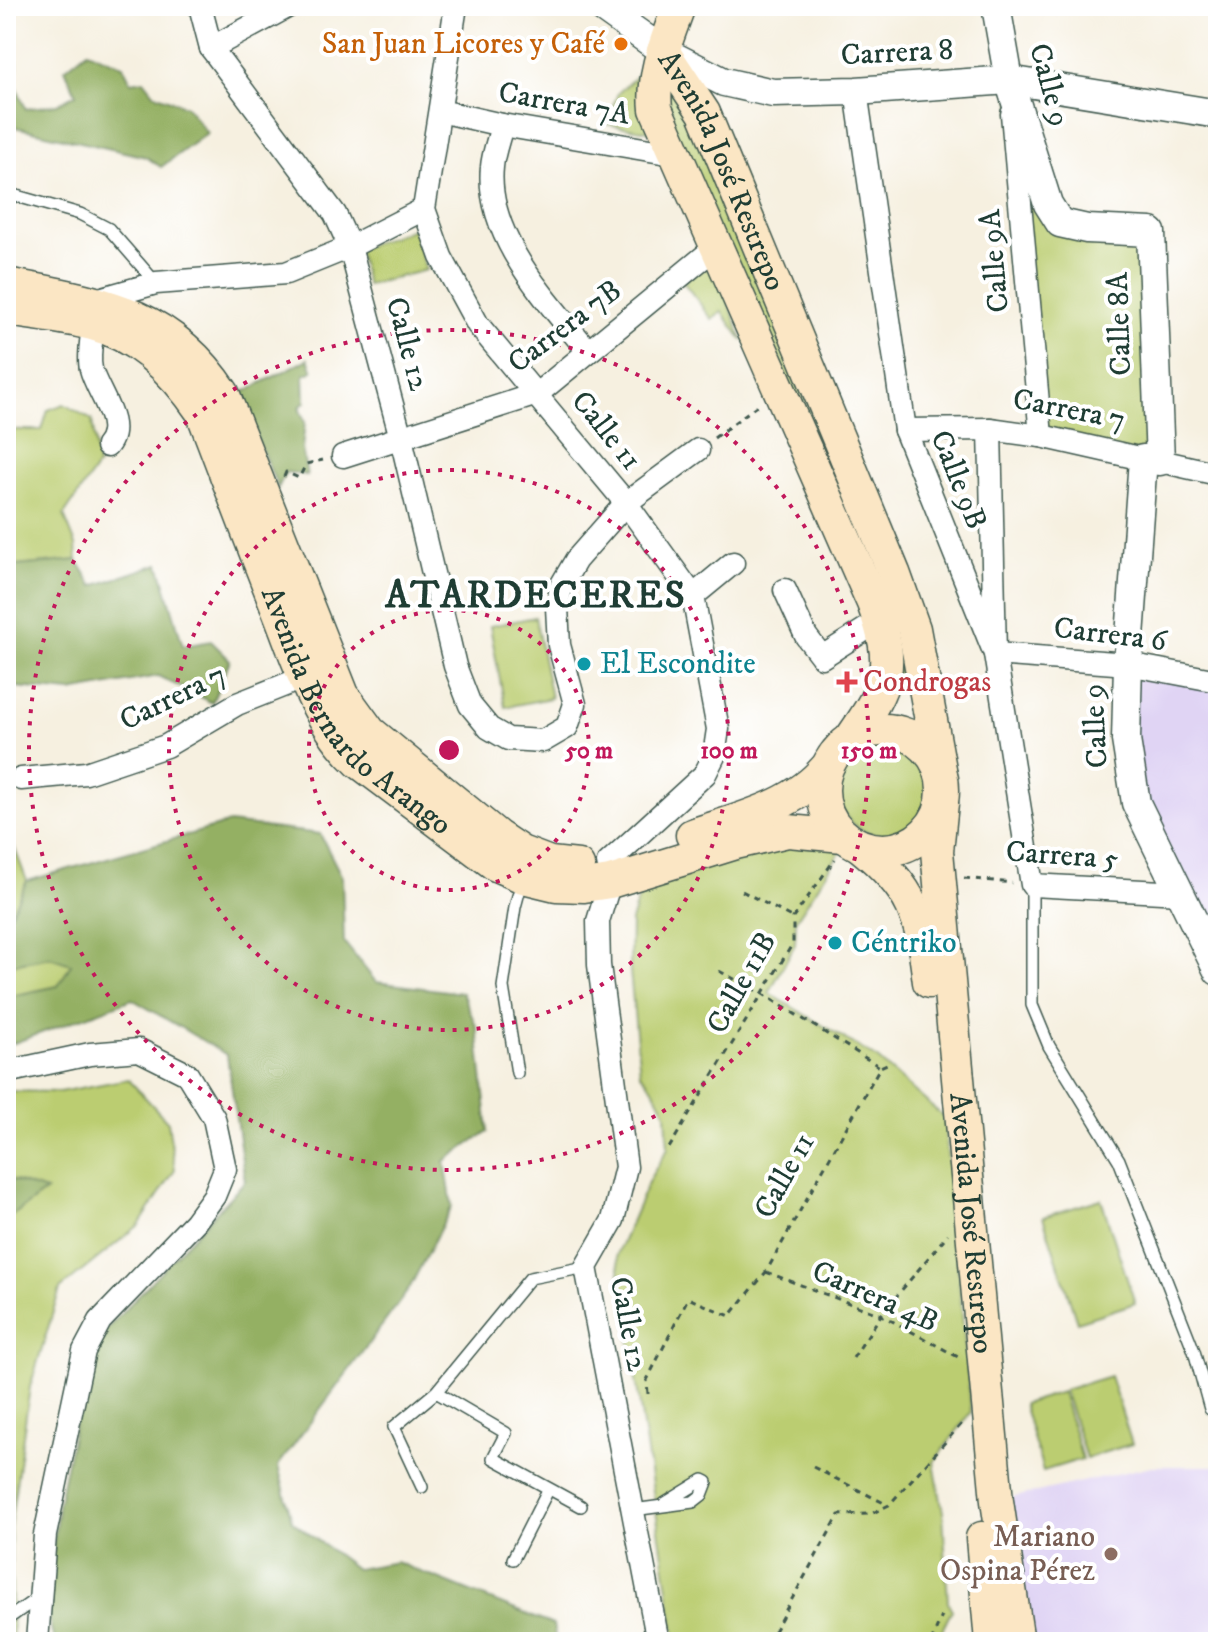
<svg xmlns="http://www.w3.org/2000/svg" width="1224" height="1648" viewBox="0 0 1224 1648" font-family="'IM FELL DW Pica',serif">
<style>
.built{fill:#e0d4f4}
.green{fill:#bbcd71;stroke:#6d8552;stroke-width:2}
.forest{fill:#94b063;stroke:#5a764c;stroke-width:2}
.lines{fill:none;stroke-linecap:round;stroke-linejoin:round}
.service-casing{stroke:#3f584e;stroke-width:14}
.minor-casing{stroke:#3f584e;stroke-width:25}
.tertiary-casing{stroke:#3f584e;stroke-width:31}
.secondary-casing{stroke:#3f584e;stroke-width:35}
.path{stroke:#3f584e;stroke-width:3;stroke-dasharray:6 6;stroke-linecap:butt}
.service{stroke:#fff;stroke-width:11}
.minor{stroke:#fff;stroke-width:22}
.tertiary{stroke:#fff;stroke-width:28}
.secondary{stroke:#fbe6c4;stroke-width:32}
.ring{fill:none;stroke:#c2185b;stroke-width:4;stroke-dasharray:4 8}
.food-dot{fill:#e8710a;stroke:#fff;stroke-width:3}
.culture-dot{fill:#0f9aa8;stroke:#fff;stroke-width:3}
.health-dot{fill:#e0444e;stroke:#fff;stroke-width:3}
.education-dot{fill:#8d6e63;stroke:#fff;stroke-width:3}
.labels{text-anchor:middle;dominant-baseline:central;stroke-width:8;stroke-linejoin:round;paint-order:stroke}
.food-label{font-size:30px;fill:#c56008;stroke:#fff;text-anchor:end}
.street-label{font-size:30px;fill:#1f3d34;stroke:#fff}
.culture-label{font-size:30px;fill:#0d838f;stroke:#fff;text-anchor:start}
.health-label{font-size:30px;fill:#be3a42;stroke:#fff;text-anchor:start}
.education-label{font-size:30px;fill:#785e54;stroke:#fff;text-anchor:end}
.district-label{font-size:38px;font-weight:bold;letter-spacing:2px;fill:#1f3d34;stroke:#fff}
.centre{fill:#c2185b;stroke:#fff;stroke-width:4}
.ring-label{font-size:24px;text-anchor:middle;font-weight:bold;fill:#c2185b;stroke:#fff;stroke-width:8;stroke-linejoin:round;paint-order:stroke}
</style>
<rect width="100%" height="100%" fill="#fff"/>
<filter id="ink" filterUnits="userSpaceOnUse"><feTurbulence type="fractalNoise" baseFrequency=".0125" numOctaves="2"/><feDisplacementMap in="SourceGraphic" scale="16" xChannelSelector="R" yChannelSelector="G"/><feConvolveMatrix kernelMatrix="1 2 1 2 8 2 1 2 1" color-interpolation-filters="sRGB"/></filter>
<filter id="wash" filterUnits="userSpaceOnUse"><feTurbulence type="fractalNoise" baseFrequency=".006" numOctaves="4" result="noise"/><feDisplacementMap in="SourceGraphic" scale="32" xChannelSelector="R" yChannelSelector="G"/><feGaussianBlur stdDeviation="1.8" result="paint"/><feColorMatrix in="noise" values="0 0 0 0 0 0 0 0 0 0 0 0 0 0 0 0 0 1.4 0 .05"/><feComposite in="paint" operator="in"/></filter>
<g filter="url(#wash)">
<rect width="100%" height="100%" fill="#f6f0e0"/>
<g class="built">
<polygon points="1132,675 1218,686 1218,971 1136,803"/>
<polygon points="1152,1466 1218,1466 1218,1642 1020,1642 997,1501"/>
</g>
<g class="green">
<polygon points="663,51 884,577 913,688 898,683 660,133 606,124 618,93"/>
<polygon points="1009,80 1058,226 1144,246 1167,463 1041,436"/>
<polygon points="413,229 426,270 367,285 357,249"/>
<polygon points="712,258 743,341 722,312 712,319 683,282"/>
<polygon points="64,404 92,420 98,465 64,515 76,545 77,560 8,567 6,552 7,430 42,430 48,410"/>
<polygon points="535,617 551,698 505,707 490,626"/>
<circle cx="883" cy="789" r="46"/>
<polygon points="6,826 27,881 6,922"/>
<polygon points="844,846 796,920 795,944 769,993 875,1057 944,1117 971,1412 934,1462 943,1512 948,1603 952,1610 938,1638 946,1642 676,1642 617,1255 649,1180 668,1148 666,1113 652,1086 640,1073 630,971 631,921 637,902 651,881 752,847"/>
<polygon points="50,957 72,964 58,986 6,997 6,965"/>
<polygon points="128,1079 168,1122 175,1170 139,1225 60,1289 30,1387 10,1527 13,1642 6,1642 6,1220 46,1191 6,1178 6,1091 59,1092"/>
<polygon points="1101,1199 1135,1303 1077,1322 1043,1217"/>
<polygon points="1110,1376 1132,1444 1086,1458 1064,1390"/>
<polygon points="1062,1392 1082,1459 1043,1471 1023,1404"/>
</g>
<g class="forest">
<polygon points="87,51 123,66 131,82 144,80 155,94 186,106 207,133 161,167 146,157 6,125 6,59 16,60 17,68 13,79 26,109 57,104 76,94 65,69"/>
<polygon points="308,359 313,371 304,375 305,402 299,408 305,422 302,449 307,475 286,472 278,488 238,395"/>
<polygon points="77,560 93,586 159,564 183,646 211,641 230,660 212,703 158,676 71,692 6,686 6,567"/>
<polygon points="229,823 320,834 342,877 344,942 376,982 462,993 477,1028 488,1131 445,1161 452,1206 409,1289 278,1466 292,1521 356,1569 396,1562 553,1625 556,1642 59,1642 53,1637 46,1606 58,1506 90,1347 245,1181 227,1055 132,999 6,1046 6,997 58,986 71,964 50,957 6,965 6,922 27,881"/>
<polygon points="6,1178 46,1191 6,1220"/>
</g>
</g>
<g filter="url(#ink)">
<g class="lines">
<defs>
<g id="service">
<polyline points="6,193 80,214 109,229 156,283"/>
<polyline points="1032,885 1032,1005 1049,1046 1119,1160 1194,1351 1210,1409"/>
<polyline points="517,1073 503,987 515,907 522,881"/>
<polyline points="436,1392 506,1433 493,1458 581,1506"/>
<polyline points="422,1487 394,1427 436,1392 530,1278 586,1267"/>
<polyline points="633,1510 693,1502 702,1495 707,1482 703,1480 664,1504"/>
<polyline points="513,1559 548,1490"/>
<polyline points="6,1620 39,1597"/>
</g>
<g id="minor">
<polyline points="200,6 211,48 335,214 350,247 401,438 455,666 470,705 489,728 508,739 543,741 567,727 575,704 559,645 557,607 562,584 576,560 626,503 698,450"/>
<polyline points="456,6 424,209 441,257 478,325 626,503 693,596 718,729 714,756 705,774 608,863"/>
<polyline points="211,48 289,6"/>
<polyline points="856,91 905,430 995,654 1032,885 1180,893"/>
<polyline points="440,111 502,125 679,155"/>
<polyline points="1012,114 1041,436"/>
<path d="M502,125C499,139 493,153 492,167C485,237 548,301 588,351"/>
<polyline points="92,301 156,283 286,273 350,247 424,209"/>
<path d="M93,325C92,338 88,356 91,369C97,393 126,424 107,446"/>
<polyline points="990,429 995,654 1128,664 1218,681"/>
<polyline points="905,430 990,429 1041,436 1143,459"/>
<polyline points="343,456 537,394 717,246"/>
<polyline points="1160,461 1218,474"/>
<polyline points="785,590 806,636 822,657 880,620"/>
<polyline points="693,596 733,563"/>
<polyline points="21,779 86,773 166,746 237,704 305,677"/>
<polyline points="610,882 598,921 599,965 626,1167 613,1220 586,1267 658,1642"/>
<polyline points="6,1072 90,1054 139,1050 187,1074 214,1118 225,1169 214,1196 195,1222 100,1321 84,1351 45,1535 37,1642"/>
</g>
<g id="tertiary">
<polyline points="600,6 663,51 724,82 773,93 856,91 1009,80 1218,114"/>
<polyline points="996,6 1009,80 1048,204 1060,223 1087,229 1151,232 1160,461 1143,459 1128,664 1126,740 1136,803 1218,971"/>
</g>
<g id="secondary">
<path d="M679,6C667,40 652,72 656,109L873,603C896,667 889,683 852,737"/>
<path id="s1" d="M663,51L704,113L894,573L914,629L940,769"/>
<path d="M6,284C97,302 168,309 223,393L343,695L370,732L497,836L521,852L550,863L578,866"/>
<path id="s2" d="M6,310C34,314 64,317 92,324C139,336 176,374 202,412C227,477 251,542 277,607C299,662 315,721 359,762L496,865L523,877L556,885L584,886L610,882L736,843L788,831L843,836"/>
<circle cx="883" cy="790" r="60"/>
<path id="s3" d="M942,803L937,851L997,1501L1018,1642"/>
<path d="M692,835C738,819 794,807 826,768"/>
<path d="M860,846C914,889 921,916 929,982"/>
<polyline points="982,1538 991,1642"/>
</g>
</defs>
<use href="#service" class="service-casing"/>
<use href="#minor" class="minor-casing"/>
<use href="#tertiary" class="tertiary-casing"/>
<use href="#secondary" class="secondary-casing"/>
<g class="path">
<polyline points="714,438 759,404"/>
<polyline points="284,477 286,472 299,478 306,464 323,460"/>
<polyline points="964,878 1012,883"/>
<polyline points="742,891 793,918"/>
<polyline points="719,971 763,994 880,1067"/>
<polyline points="669,1148 793,943 793,918 835,859"/>
<polyline points="766,1272 881,1315 960,1358"/>
<polyline points="853,1358 881,1315 948,1234"/>
<polyline points="648,1394 647,1380 688,1298 730,1316 766,1272 880,1067 887,1064"/>
<polyline points="813,1467 888,1505"/>
<polyline points="768,1642 839,1515 871,1514 889,1505 964,1421"/>
<polyline points="931,1642 942,1616"/>
</g>
<use href="#service" class="service"/>
<use href="#minor" class="minor"/>
<use href="#tertiary" class="tertiary"/>
<use href="#secondary" class="secondary"/>
</g>
</g>
<g class="ring">
<circle cx="449" cy="750" r="140"/>
<circle cx="449" cy="750" r="280"/>
<circle cx="449" cy="750" r="420"/>
</g>
<circle class="food-dot" cx="621" cy="44" r="8"/>
<g class="culture-dot">
<circle cx="584" cy="664" r="8"/>
<circle cx="835" cy="943" r="8"/>
</g>
<path class="health-dot" d="M843 670h8v8h8v8h-8v8h-8v-8h-8v-8h8z"/>
<circle class="education-dot" cx="1111" cy="1554" r="8"/>
<g class="labels">
<g class="food-label">
<text x="605" y="44">San Juan Licores y Café</text>
</g>
<g class="street-label">
<text transform="translate(897 53) rotate(-3)">Carrera 8</text>
<text transform="translate(1049 85) rotate(75)">Calle 9</text>
<text transform="translate(564 104) rotate(10)">Carrera 7A</text>
<text stroke="none"><textPath href="#s1" startOffset="134">Avenida José Restrepo</textPath></text>
<text transform="translate(995 261) rotate(-95)">Calle 9A</text>
<text transform="translate(1120 324) rotate(-92)">Calle 8A</text>
<text transform="translate(565 327) rotate(-37)">Carrera 7B</text>
<text transform="translate(407 344) rotate(75)">Calle 12</text>
<text transform="translate(1069 410) rotate(11)">Carrera 7</text>
<text transform="translate(606 431) rotate(51)">Calle 11</text>
<text transform="translate(958 480) rotate(68)">Calle 9B</text>
<text transform="translate(1110 635) rotate(7)">Carrera 6</text>
<text transform="translate(173 698) rotate(-26)">Carrera 7</text>
<text stroke="none"><textPath href="#s2" startOffset="574">Avenida Bernardo Arango</textPath></text>
<text transform="translate(1096 726) rotate(-93)">Calle 9</text>
<text transform="translate(1062 856) rotate(4)">Carrera 5</text>
<text transform="translate(742 983) rotate(-61)">Calle 11B</text>
<text transform="translate(785 1176) rotate(-61)">Calle 11</text>
<text stroke="none"><textPath href="#s3" startOffset="422">Avenida José Restrepo</textPath></text>
<text transform="translate(875 1297) rotate(24)">Carrera 4B</text>
<text transform="translate(628 1324) rotate(79)">Calle 12</text>
</g>
<g class="culture-label">
<text x="600" y="664">El Escondite</text>
<text x="851" y="943">Céntriko</text>
</g>
<g class="health-label">
<text x="863" y="682">Condrogas</text>
</g>
<g class="education-label">
<text x="1095" y="1537">Mariano<tspan x="1095" dy="34">Ospina Pérez</tspan></text>
</g>
<g class="district-label">
<text x="536" y="596">ATARDECERES</text>
</g>
</g>
<circle cx="449" cy="750" r="12" class="centre"/>
<g class="ring-label">
<text x="589" y="758">50 m</text>
<text x="729" y="758">100 m</text>
<text x="869" y="758">150 m</text>
</g>
<rect width="1224" height="1648" fill="none" stroke="#fff" stroke-width="32"/>
</svg>
